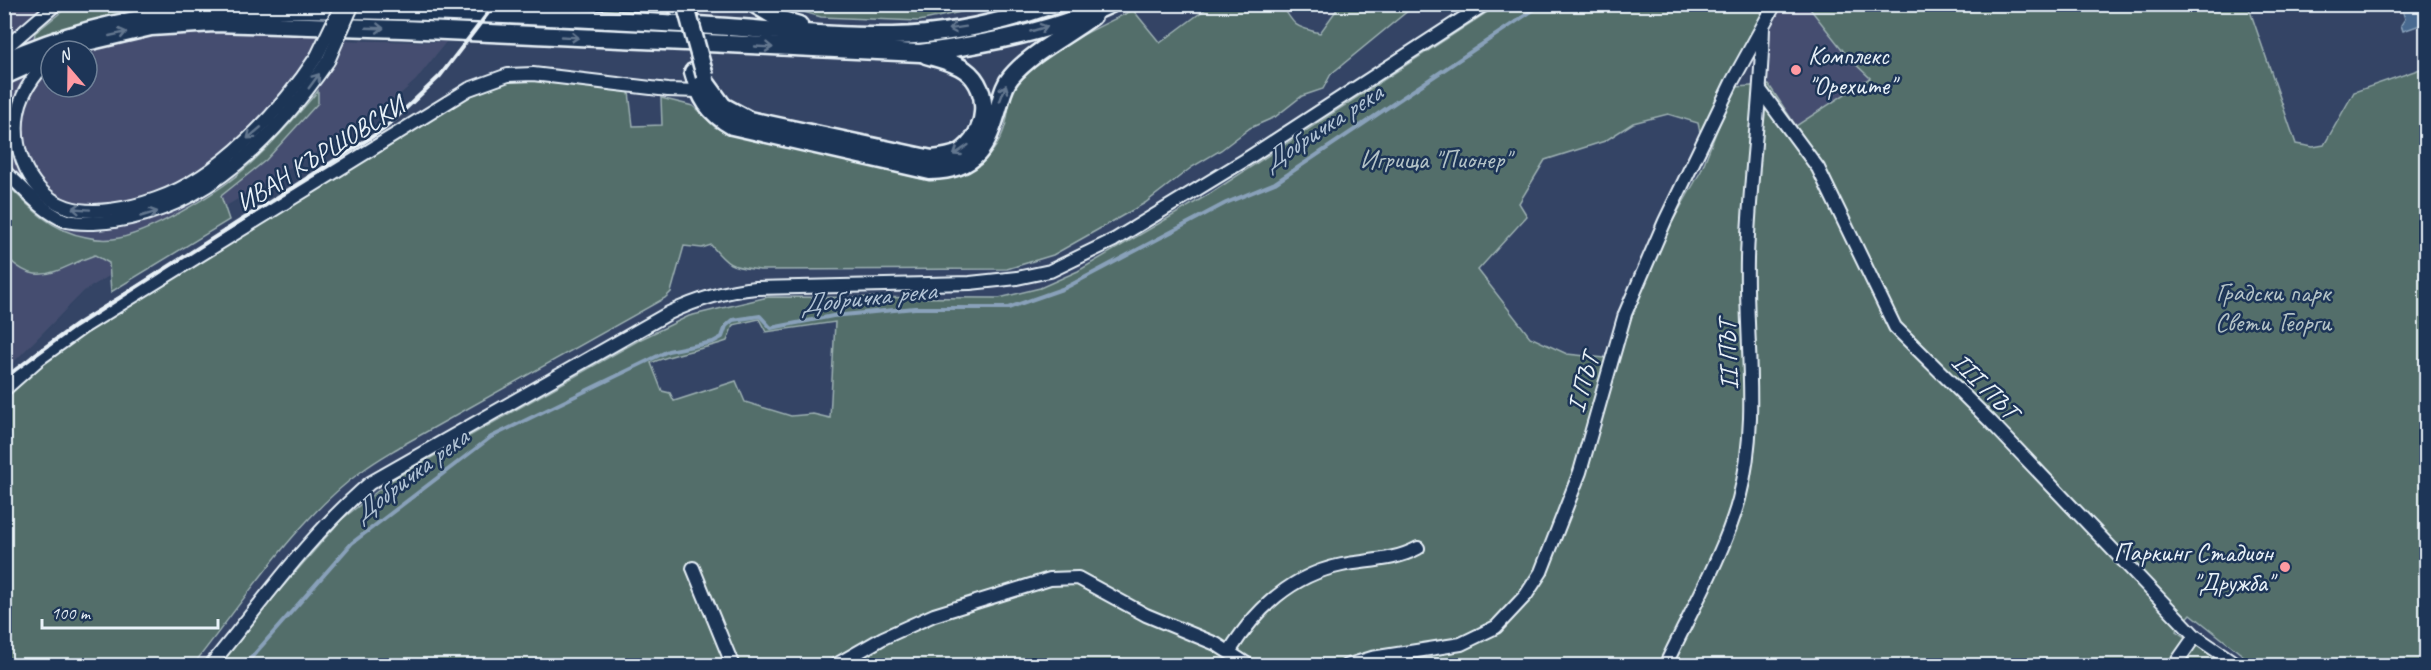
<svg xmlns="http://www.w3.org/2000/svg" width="2431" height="670" viewBox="0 0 2431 670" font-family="Caveat,sans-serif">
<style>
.built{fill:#444e6f;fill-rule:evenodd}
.green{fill:#526e6b;stroke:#9db0b2;stroke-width:1.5;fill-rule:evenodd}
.water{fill:#496b90;stroke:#89a1ba;stroke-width:1.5}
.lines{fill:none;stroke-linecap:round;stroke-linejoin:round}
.stream{stroke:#89a1ba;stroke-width:4}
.minor-casing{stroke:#e8f1f8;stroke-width:16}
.secondary-casing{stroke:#e8f1f8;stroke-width:21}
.minor{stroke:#1d3557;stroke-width:12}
.secondary{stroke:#1d3557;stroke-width:16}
.rail{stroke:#e8f1f8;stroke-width:4}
.minor-bridge-casing{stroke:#e8f1f8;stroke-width:16;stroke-linecap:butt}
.secondary-bridge-casing{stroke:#e8f1f8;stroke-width:21;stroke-linecap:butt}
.minor-bridge{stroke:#1d3557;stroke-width:12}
.secondary-bridge{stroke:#1d3557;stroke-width:16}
.oneway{stroke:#64778f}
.poi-dot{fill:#ff9aa2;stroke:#1d3557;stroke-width:2}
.labels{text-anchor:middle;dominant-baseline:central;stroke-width:5;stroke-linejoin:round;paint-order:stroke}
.poi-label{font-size:26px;fill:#e8f1f8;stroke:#1d3557;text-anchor:start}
.street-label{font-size:26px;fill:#e8f1f8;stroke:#1d3557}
.park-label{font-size:26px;fill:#b4c3c7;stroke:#1d3557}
.water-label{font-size:27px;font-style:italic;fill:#b0c2d4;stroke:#1d3557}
</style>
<rect width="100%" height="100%" fill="#344465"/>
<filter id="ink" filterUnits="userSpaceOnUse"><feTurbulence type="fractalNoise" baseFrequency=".0167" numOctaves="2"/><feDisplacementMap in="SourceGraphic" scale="12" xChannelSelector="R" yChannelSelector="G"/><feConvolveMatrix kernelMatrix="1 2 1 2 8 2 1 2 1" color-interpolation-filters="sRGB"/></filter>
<g filter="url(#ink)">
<g class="built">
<path d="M5,5H334L316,40L446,42L416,80L375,117L84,291L5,371ZM51,51H87V87H51Z"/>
<polygon points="1784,5 1808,5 1849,58 1870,78 1796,126 1769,85 1765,67 1766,34"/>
</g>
<g class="green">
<polygon points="666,4 668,12 578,10 587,5"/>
<polygon points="70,5 70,4 165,5 93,20 34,39 35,33"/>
<polygon points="780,5 780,4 993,5 919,21 821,17"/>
<path d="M1211,5H1282C1294,26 1295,27 1320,33L1340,5H1415L1331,74L1323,89L1302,96L1275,117L1250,128L1221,150L1192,167L1145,203L1053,255L1007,269L760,270C731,266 730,268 711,245L702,248L684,246L671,292L665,298L401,446C388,454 374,462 362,471C297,518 243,602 193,665L5,666V399L44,363L85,333L471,93L509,80L533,79L629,92L633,126L662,125L661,98L693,106L715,127L730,134L927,180C967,179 999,159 1007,118C1010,101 1011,85 1025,72C1046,51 1105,24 1133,10L1160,43Z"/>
<path d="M1498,5H1771L1701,137L1698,123L1668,114L1633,123L1605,141L1545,160L1519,203L1527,216L1478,270L1530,337L1567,354L1605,358L1617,363L1636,302L1666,233L1701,171L1734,87L1769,85L1796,126L1870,78L1849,58L1807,5H2248L2296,144L2313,147L2324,145L2354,92L2426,67V665H2255L2191,614L2176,631L2226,665L219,666L238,638L341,520L390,481L641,339L689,316L768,297L999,298L1040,288L1078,271L1211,193ZM759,319L766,332L835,322L830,418L813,414L791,416L745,402L736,381L674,401L670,393L662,391L651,363C676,352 702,350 727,341L733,325Z"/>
<path d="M318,91V103L266,160L221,196L229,220L111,292L109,263L95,255C57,268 38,291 5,255V182C28,206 51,231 86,237C94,239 105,240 113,239C147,235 216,194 242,171C270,147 294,119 318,91Z"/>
</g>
<polygon class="water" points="2398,5 2426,5 2426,23 2403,31 2401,25 2405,19 2401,6"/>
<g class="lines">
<polyline class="stream" points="244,666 352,543 491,437 668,351 713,342 722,337 726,326 733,320 760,316 771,328 833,316 915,308 1008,308 1065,288 1226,203 1275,183 1542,4"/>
<defs>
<g id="minor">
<polyline points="4,49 56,4"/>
<path d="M49,59C39,70 29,82 23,96C6,135 24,192 67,207C93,216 131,208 156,199C220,177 281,111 317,56"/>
<polyline points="1761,91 1818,168 1895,327 1991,422 2195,636 2239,666"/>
<path d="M4,171C24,188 40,210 64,220C80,225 99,223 114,221C208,208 277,135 328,61"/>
<polyline points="4,390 39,359 82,328 469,89 508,75 533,74 668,90 698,91"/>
<polyline points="693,568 733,666"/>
<path d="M1229,652C1256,609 1291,575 1342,565C1368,560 1394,561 1418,548"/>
<path d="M210,666C262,603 308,536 370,483L669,313C698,299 725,291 756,288L970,283L1017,278L1050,271L1114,240L1245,160L1485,4"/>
<polyline points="834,666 883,638 934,615 1050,579 1078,578 1146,615 1216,644 1250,666"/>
<polyline points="1346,666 1372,658 1461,644 1496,627 1526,595 1541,572 1580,472 1625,314 1665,221 1732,82 1775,4"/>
<path d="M1665,666C1689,615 1725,552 1739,499C1760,419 1745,341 1747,259C1749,182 1761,105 1763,27"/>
<polyline points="2174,666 2195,636"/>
</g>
<g id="secondary">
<polyline points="676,4 677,7"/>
<polyline points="754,4 779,19 799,25"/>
<path d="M62,51L87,42L151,27L214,23L402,29L920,53C983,45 1052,32 1111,4"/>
<path d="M4,61C137,0 250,8 392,11C504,14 616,20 728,27C782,31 838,37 893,36C947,35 1004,22 1055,4"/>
<path d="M693,72C700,98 709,113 732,126L930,171C978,170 987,147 999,106C1002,96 1004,85 1011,77C1033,51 1067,36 1093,16"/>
<polyline points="4,76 51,55"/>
<path d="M707,84L723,106L749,120L932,159C942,158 951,157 959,153C987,136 993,90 965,70C954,62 939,59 926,55"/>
</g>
</defs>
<use href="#minor" class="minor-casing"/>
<use href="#secondary" class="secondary-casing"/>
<use href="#minor" class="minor"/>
<use href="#secondary" class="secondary"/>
<polyline class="rail" points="4,378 74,327 384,129 440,76 495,4"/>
<defs>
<g id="minor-bridge">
<polyline points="317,56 342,4"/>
<polyline points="328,61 353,4"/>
</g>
<polyline id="secondary-bridge" points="686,7 705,76"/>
</defs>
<use href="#minor-bridge" class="minor-bridge-casing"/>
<use href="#secondary-bridge" class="secondary-bridge-casing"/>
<use href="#minor-bridge" class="minor-bridge"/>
<use href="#secondary-bridge" class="secondary-bridge"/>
</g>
<defs><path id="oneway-shaft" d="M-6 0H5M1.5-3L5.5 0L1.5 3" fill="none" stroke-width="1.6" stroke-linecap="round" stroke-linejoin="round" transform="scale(1.5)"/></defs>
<g class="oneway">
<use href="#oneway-shaft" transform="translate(375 28) rotate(2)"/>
<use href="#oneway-shaft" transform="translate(957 28) rotate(171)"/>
<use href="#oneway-shaft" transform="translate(1039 29) rotate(-16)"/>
<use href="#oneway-shaft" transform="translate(118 34) rotate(-13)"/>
<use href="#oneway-shaft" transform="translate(570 37) rotate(3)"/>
<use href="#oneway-shaft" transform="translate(764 47) rotate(3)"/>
<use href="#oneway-shaft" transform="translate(314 81) rotate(-54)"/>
<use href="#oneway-shaft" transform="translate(1003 93) rotate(-69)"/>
<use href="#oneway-shaft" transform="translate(254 133) rotate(140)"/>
<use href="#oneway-shaft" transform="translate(961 150) rotate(146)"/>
<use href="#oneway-shaft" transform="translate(81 209) rotate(-176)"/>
<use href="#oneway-shaft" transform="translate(149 214) rotate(-16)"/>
</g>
</g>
<g class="poi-dot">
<circle cx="1796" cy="70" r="6"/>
<circle cx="2285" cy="567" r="6"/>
</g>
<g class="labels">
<g class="poi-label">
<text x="1808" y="55">Комплекс<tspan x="1808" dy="30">"Орехите"</tspan></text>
<text x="2273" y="552" text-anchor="end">Паркинг Стадион<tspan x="2273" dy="30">"Дружба"</tspan></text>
</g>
<g class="street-label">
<text transform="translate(320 154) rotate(-32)">ИВАН КЪРШОВСКИ</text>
<text transform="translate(1728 355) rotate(-92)">ІІ ПЪТ</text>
<text transform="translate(1583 383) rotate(-74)">І ПЪТ</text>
<text transform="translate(1985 386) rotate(45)">ІІІ ПЪТ</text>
</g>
<g class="park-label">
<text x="1435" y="159">Игрища "Пионер"</text>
<text x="2273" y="292">Градски парк<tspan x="2273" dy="30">Свети Георги</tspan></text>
</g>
<g class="water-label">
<text transform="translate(1322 127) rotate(-33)">Добричка река</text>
<text transform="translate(868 297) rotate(-6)">Добричка река</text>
<text transform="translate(410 475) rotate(-37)">Добричка река</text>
</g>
</g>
<rect width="2431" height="670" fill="none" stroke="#1d3557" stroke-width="24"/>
<rect x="12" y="12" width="2407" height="646" fill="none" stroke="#e8f1f8" stroke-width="2" filter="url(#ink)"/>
<g transform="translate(69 69) rotate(340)"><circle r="28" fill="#1d3557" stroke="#6e8097" stroke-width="1.5"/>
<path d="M0-4.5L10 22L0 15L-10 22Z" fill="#ff9aa2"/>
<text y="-9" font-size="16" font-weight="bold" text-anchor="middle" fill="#e8f1f8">N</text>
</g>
<path d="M42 619v9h176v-9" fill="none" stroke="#e8f1f8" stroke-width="3"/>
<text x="51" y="619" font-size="18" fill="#e8f1f8" stroke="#1d3557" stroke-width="4.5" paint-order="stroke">100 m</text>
</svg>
